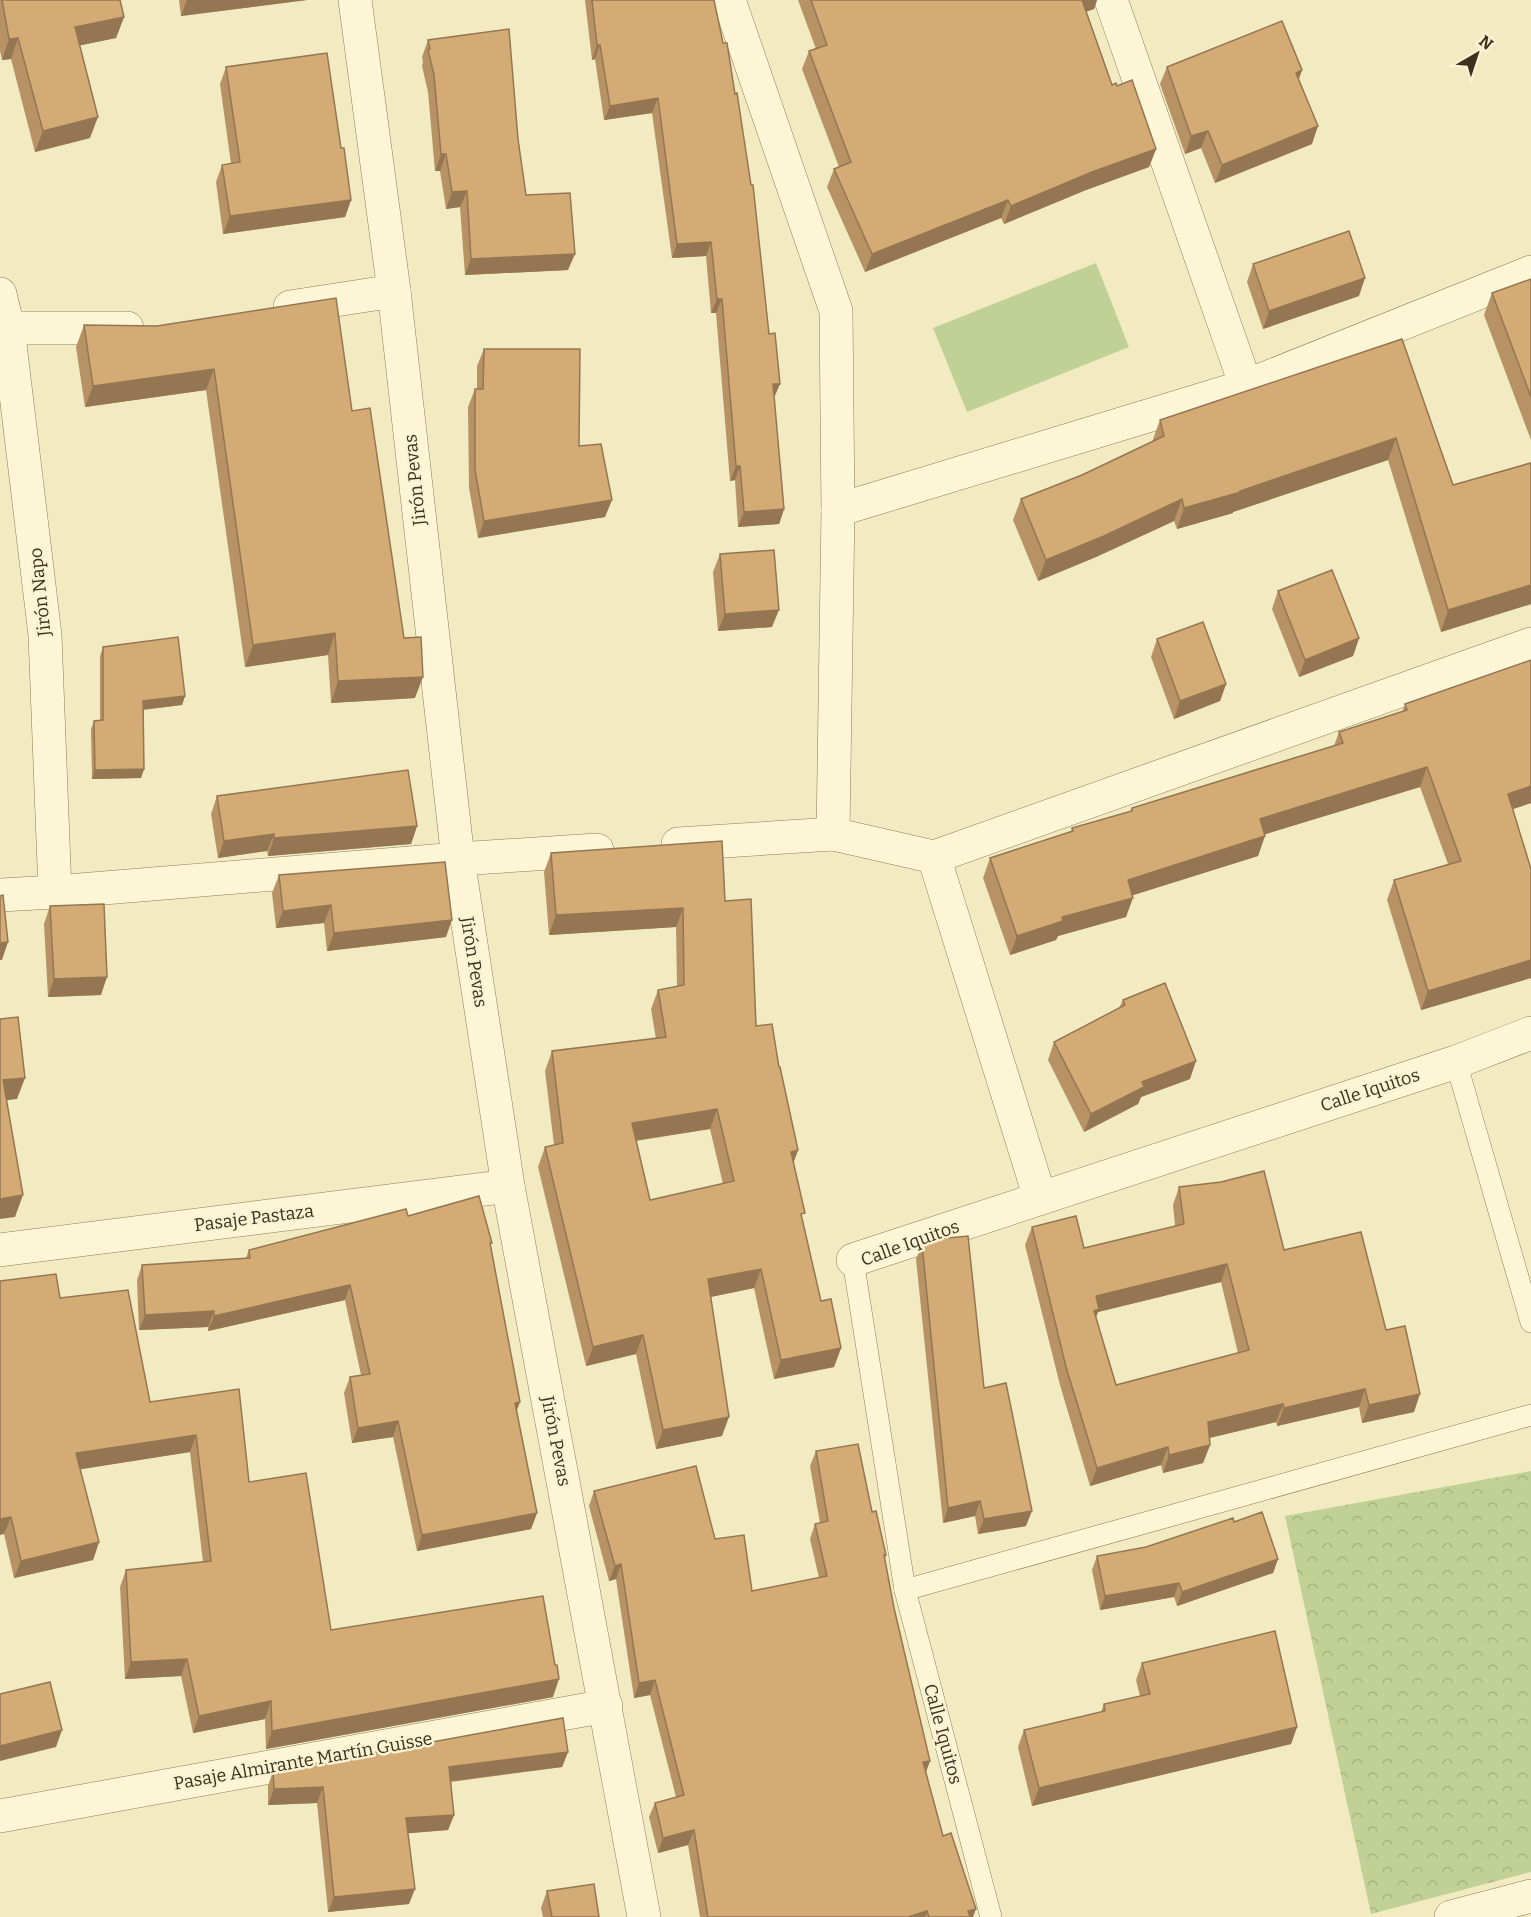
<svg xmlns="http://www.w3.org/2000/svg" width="1531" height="1917" viewBox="0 0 1531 1917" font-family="Bitter,serif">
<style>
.park{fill:url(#park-crowns)}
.pitch{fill:#c1d195}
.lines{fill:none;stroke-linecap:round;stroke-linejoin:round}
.lane-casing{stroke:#8e7c57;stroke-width:22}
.street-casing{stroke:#8e7c57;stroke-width:34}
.lane{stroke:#fcf6d7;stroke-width:21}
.street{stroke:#fcf6d7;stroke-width:33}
.wall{fill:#b69265;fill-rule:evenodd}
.shaded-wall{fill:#947752}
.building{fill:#d4aa75;stroke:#947752;stroke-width:1.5;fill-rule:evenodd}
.labels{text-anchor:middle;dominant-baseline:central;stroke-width:5;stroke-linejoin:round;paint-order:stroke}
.street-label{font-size:18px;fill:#3c311d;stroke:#f9f3d3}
</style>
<defs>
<pattern id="park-crowns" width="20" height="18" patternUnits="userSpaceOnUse" patternTransform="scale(1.5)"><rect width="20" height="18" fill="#c1d195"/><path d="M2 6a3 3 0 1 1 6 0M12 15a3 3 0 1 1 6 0" fill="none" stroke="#a7b480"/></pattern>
</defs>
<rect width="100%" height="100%" fill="#f2ebc2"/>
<polygon class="park" points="1531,1471 1531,1872 1371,1914 1285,1516"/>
<polygon class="pitch" points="1096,263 1129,347 967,412 933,328"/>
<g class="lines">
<defs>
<g id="lane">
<polyline points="1456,1062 1531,1322"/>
<polyline points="853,1260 905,1590 991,1917"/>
<polyline points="905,1590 1531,1415"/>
</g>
<g id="street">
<polyline points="355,0 394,291 458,859 508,1186 644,1917"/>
<polyline points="729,0 836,311 838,510 833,834"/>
<polyline points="1111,0 1246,386"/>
<polyline points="0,294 8,328 45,635 55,892"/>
<polyline points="290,307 394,291"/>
<polyline points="8,328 127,328"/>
<polyline points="838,510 1246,386 1531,272"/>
<polyline points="678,844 833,834 934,857 1531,644"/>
<polyline points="934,857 1040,1198"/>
<polyline points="0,895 55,892 458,859 597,850"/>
<polyline points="0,1250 508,1186"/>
<polyline points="853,1260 1456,1062 1531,1033"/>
<polyline points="0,1816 606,1706"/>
<polyline points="1451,1917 1531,1896"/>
</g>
</defs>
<use href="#lane" class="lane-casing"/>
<use href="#street" class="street-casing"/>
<use href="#lane" class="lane"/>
<use href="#street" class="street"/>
</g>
<g class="wall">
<polygon points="0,0 120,0 124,17 116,38 80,45 90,138 35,152 11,59 2,60 0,51"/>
<polygon points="179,0 307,0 181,16"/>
<polygon points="585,0 714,0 774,398 784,509 779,524 738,527 735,480 730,481 716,313 711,313 706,256 672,258 652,113 604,120 595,59 592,60"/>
<polygon points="798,0 1097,0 1094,9 1086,12 1112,85 1117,86 1156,149 1149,167 1086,190 1004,224 1001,218 865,272 827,187 834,169 839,167 802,69 809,51 816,49"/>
<polygon points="428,40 518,139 526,195 568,270 465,275 460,207 446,209 440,171 435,171 428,92 422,66 423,62 422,57"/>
<polygon points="226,67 341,148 351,200 345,217 223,234 216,182 222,165 231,164 220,84"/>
<polygon points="1167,67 1302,70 1299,79 1312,144 1215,183 1201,148 1185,154 1160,84"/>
<polygon points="1253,264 1359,296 1263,329 1247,282"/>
<polygon points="1531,279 1531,440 1484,315 1492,293"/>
<polygon points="84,325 352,411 404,638 415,698 331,703 328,655 245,667 206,390 85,407 76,347"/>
<polygon points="1402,339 1453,485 1531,462 1531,604 1441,632 1388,460 1233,512 1233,513 1177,529 1174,521 1096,557 1038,581 1013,520 1021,499 1082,475 1152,442 1160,420"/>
<polygon points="484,349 579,446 605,517 478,538 469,488 468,407 475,389 477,389 477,366"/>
<polygon points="720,554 772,627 718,631 713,572"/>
<polygon points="1278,591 1359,638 1353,656 1299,677 1272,609"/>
<polygon points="1157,639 1226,684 1220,701 1174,719 1151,657"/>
<polygon points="103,647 185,696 182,705 143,710 144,769 141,778 92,779 91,729 94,721 100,720 100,656"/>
<polygon points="1405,704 1531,803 1513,809 1531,869 1531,978 1421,1010 1387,900 1394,880 1448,864 1420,787 1265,834 1258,856 1132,895 1126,917 1058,936 1056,940 1010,955 983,878 990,858 1071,832 1072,828 1130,811 1132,808 1334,746 1339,732 1402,712"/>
<polygon points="217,796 417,826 411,844 268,856 267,851 218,858 211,814"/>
<path d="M551,853L725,901L756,1026L779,1067L798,1150L793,1163L802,1220L821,1301L841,1348L834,1367L774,1379L754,1288L710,1297L722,1436L656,1449L636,1354L586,1366L538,1167L545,1147L554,1145L545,1071L552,1051L656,1039L651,1009L658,990L677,986L676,927L549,935L544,872ZM710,1129L723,1184L650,1200L636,1141Z"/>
<polygon points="279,875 446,937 327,951 324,923 276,928 272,893"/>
<polygon points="50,906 101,995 48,997 44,924"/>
<polygon points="1123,1000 1190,1079 1141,1097 1138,1104 1084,1132 1048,1060 1054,1042 1119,1008"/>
<path d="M1179,1187L1284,1250L1386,1330L1414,1412L1362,1423L1359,1407L1277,1426L1276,1422L1209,1438L1210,1445L1203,1463L1163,1473L1161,1465L1090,1486L1060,1385L1025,1245L1032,1227L1084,1248L1175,1226L1173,1205ZM1221,1282L1238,1353L1116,1385L1096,1317L1098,1312Z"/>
<polygon points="408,1216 491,1247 520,1402 516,1411 537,1513 531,1529 417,1551 393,1437 352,1443 344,1393 350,1377 361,1375 345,1300 208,1331 208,1327 139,1330 137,1280 142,1265 246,1258 249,1250"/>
<polygon points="922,1244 984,1388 1026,1526 978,1534 975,1516 943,1523 916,1259"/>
<polygon points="60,1298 150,1402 239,1389 249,1482 331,1630 553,1697 266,1749 265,1719 193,1733 181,1676 125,1679 120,1587 126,1570 203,1562 190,1452 80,1469 99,1542 93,1560 14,1578 4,1534"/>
<polygon points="816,1451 872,1512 886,1555 885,1559 894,1608 926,1772 943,1836 973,1917 700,1917 688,1845 658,1853 649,1817 655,1803 676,1797 650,1695 634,1698 616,1579 609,1581 589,1506 594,1491 715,1539 752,1591 819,1578 810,1539 815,1524 820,1523 810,1466"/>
<polygon points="1234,1522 1278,1559 1273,1573 1177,1606 1174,1597 1100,1610 1092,1570 1097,1556 1146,1547"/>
<polygon points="1142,1663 1297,1727 1291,1744 1032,1806 1018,1747 1024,1730 1101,1712 1104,1704 1140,1696 1136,1680"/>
<polygon points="568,1752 562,1767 451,1782 454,1815 448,1830 408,1833 409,1904 328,1912 317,1803 268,1805 268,1786 273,1771"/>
<polygon points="547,1891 599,1917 543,1917 541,1908"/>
</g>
<g class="shaded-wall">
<polygon points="187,0 307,0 181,16"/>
<polygon points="1080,0 1097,0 1094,9 1074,15"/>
<polygon points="124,17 116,38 68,48 75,27"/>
<polygon points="18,38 11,59 2,60 9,39"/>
<polygon points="597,45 600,45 595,59 592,60"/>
<polygon points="1302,70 1295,88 1296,73"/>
<polygon points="658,98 652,113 604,120 610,106"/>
<polygon points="98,117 90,138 35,152 43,131"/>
<polygon points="1318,126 1312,144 1215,183 1222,165"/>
<polygon points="1208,131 1201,148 1185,154 1191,136"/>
<polygon points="1156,149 1149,167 1086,190 1004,224 1011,206 1092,172"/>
<polygon points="441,154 446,154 440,171 435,171"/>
<polygon points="467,191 460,207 446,209 452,192"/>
<polygon points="351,200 345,217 223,234 230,216"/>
<polygon points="1008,200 1001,218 865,272 872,254"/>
<polygon points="711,242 706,256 672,258 677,244"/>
<polygon points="575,254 568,270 465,275 471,259"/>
<polygon points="1365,278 1359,296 1263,329 1269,311"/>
<polygon points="717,299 722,299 716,313 711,313"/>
<polygon points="214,369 206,390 85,407 93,386"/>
<polygon points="773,384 780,384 774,398"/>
<polygon points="1396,438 1388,460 1233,512 1233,513 1177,529 1184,508 1240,491"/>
<polygon points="736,466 740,466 735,480 730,481"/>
<polygon points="1182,499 1174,521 1096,557 1038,581 1046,560"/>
<polygon points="612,500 605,517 478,538 484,521"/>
<polygon points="784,509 779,524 738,527 744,512"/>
<polygon points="1531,585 1531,604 1441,632 1448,610"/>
<polygon points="779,610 772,627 718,631 725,614"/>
<polygon points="335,633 328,655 245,667 253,645"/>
<polygon points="1359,638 1353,656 1299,677 1305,660"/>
<polygon points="423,677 415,698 331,703 338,681"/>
<polygon points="1226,684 1220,701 1174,719 1180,701"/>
<polygon points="185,696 182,705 139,710 143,701"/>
<polygon points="1427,767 1420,787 1253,838 1260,819"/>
<polygon points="144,769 141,778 92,779 95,770"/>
<polygon points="1531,786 1531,803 1501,813 1508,794"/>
<polygon points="417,826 411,844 268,856 274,838"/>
<polygon points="274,834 267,851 218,858 224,841"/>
<polygon points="1265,836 1258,856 1121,899 1128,880"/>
<polygon points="1133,898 1126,917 1058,936 1056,940 1010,955 1017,936 1062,917"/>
<polygon points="331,905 324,923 276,928 283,911"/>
<polygon points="683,908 676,927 549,935 556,915"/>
<polygon points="452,920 446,937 327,951 334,933"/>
<polygon points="8,942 2,960 0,960 0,943"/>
<polygon points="1531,960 1531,978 1421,1010 1428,991"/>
<polygon points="107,977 101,995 48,997 54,979"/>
<polygon points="1196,1061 1190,1079 1141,1097 1138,1104 1084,1132 1091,1114 1142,1082"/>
<polygon points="25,1078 17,1099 0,1101 3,1080"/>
<polygon points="717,1109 710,1129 625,1142 632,1123"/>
<polygon points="798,1150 791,1170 791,1152"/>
<polygon points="23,1195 15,1217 0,1219 0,1199"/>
<polygon points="1227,1264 1221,1282 1098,1312 1092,1328 1096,1296"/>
<polygon points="761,1269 754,1288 701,1299 708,1279"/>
<polygon points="350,1285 345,1300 208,1331 214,1316"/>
<polygon points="214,1311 208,1327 139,1330 145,1315"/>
<polygon points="643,1335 636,1354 586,1366 593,1347"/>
<polygon points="841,1348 834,1367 774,1379 781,1360"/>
<polygon points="1365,1389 1359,1407 1277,1426 1284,1408"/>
<polygon points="1420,1394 1414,1412 1362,1423 1369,1405"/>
<polygon points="520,1402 514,1418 515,1403"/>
<polygon points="1283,1404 1276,1422 1201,1440 1208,1422"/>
<polygon points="729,1417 722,1436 656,1449 663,1430"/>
<polygon points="398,1421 393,1437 352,1443 358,1428"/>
<polygon points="196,1435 190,1452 70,1471 76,1453"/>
<polygon points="1210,1445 1203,1463 1163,1473 1169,1455"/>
<polygon points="1168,1447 1161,1465 1090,1486 1097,1468"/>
<polygon points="980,1501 975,1516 943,1523 948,1508"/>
<polygon points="1032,1511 1026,1526 978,1534 984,1519"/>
<polygon points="537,1513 531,1529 417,1551 422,1535"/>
<polygon points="11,1517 4,1534 0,1535 0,1519"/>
<polygon points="99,1542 93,1560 14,1578 21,1561"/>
<polygon points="1278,1559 1273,1573 1177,1606 1182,1592"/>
<polygon points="621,1564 616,1579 609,1581 615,1566"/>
<polygon points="1179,1583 1174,1597 1100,1610 1105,1596"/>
<polygon points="187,1659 181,1676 125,1679 131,1662"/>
<polygon points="559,1679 553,1697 266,1749 272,1731"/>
<polygon points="655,1680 650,1695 634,1698 639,1683"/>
<polygon points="271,1701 265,1719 193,1733 199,1716"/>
<polygon points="1297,1727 1291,1744 1032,1806 1039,1788"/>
<polygon points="62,1730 56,1747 0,1761 0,1746"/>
<polygon points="568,1752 562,1767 444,1782 449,1767"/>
<polygon points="930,1761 925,1775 923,1762"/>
<polygon points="323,1787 317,1803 268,1805 274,1789"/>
<polygon points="454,1815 448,1830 400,1834 406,1818"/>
<polygon points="694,1830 688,1845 658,1853 663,1838"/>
<polygon points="415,1889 409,1904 328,1912 334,1897"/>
<polygon points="976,1909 973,1917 966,1917 968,1911"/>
<polygon points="927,1911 925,1917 908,1917"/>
</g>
<g class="building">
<polygon points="2,0 120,0 124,17 75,27 98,117 43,131 18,38 9,39"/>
<polygon points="592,0 714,0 723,43 727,43 735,94 737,93 751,185 753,185 769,334 775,333 780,384 773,384 784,509 744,512 740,466 736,466 722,299 717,299 711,242 677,244 658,98 610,106 600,45 597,45"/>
<polygon points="811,0 1082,0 1112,85 1116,83 1117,86 1132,80 1156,149 1092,172 1011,206 1008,200 872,254 834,169 851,162 809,51 827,45"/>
<polygon points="1282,21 1302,70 1296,73 1318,126 1222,165 1208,131 1191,136 1167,67"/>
<polygon points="509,29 518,139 526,195 570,193 575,254 471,259 467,191 452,192 446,154 441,154 434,75 428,50 430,49 428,40"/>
<polygon points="327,53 341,148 344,148 351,200 230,216 222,165 240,162 226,67"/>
<polygon points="1349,231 1365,278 1269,311 1253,264"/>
<polygon points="1531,279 1531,397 1492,293"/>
<polygon points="336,298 352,411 370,408 404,638 421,637 423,677 338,681 335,633 253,645 214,369 93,386 84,325 157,326"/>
<polygon points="1402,339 1453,485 1531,463 1531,585 1448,610 1396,438 1240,491 1241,492 1184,508 1182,499 1104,536 1046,560 1021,499 1082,475 1164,436 1160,420"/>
<polygon points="484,349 580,349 579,446 601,444 612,500 484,521 475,470 475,389 483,389"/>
<polygon points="774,550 779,610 725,614 720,554"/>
<polygon points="1332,570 1359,638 1305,660 1278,591"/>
<polygon points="1203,622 1226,684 1180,701 1157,639"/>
<polygon points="178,637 185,696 143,701 144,769 95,770 94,721 103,720 103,647"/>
<polygon points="1531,660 1531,786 1508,794 1531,869 1531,960 1428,991 1394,880 1461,861 1427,767 1260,819 1265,836 1128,880 1133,898 1062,917 1063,921 1017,936 990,858 1073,831 1072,828 1132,811 1132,808 1343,743 1339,732 1407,710 1405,704"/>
<polygon points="408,770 417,826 274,838 274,834 224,841 217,796"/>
<path d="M722,841L725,901L751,899L756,1026L772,1024L779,1067H780L798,1150L791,1152L805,1213L801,1214L821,1301L831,1299L841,1348L781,1360L761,1269L708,1279L729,1417L663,1430L643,1335L593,1347L545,1147L563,1143L552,1051L666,1037L658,990L684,985L683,908L556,915L551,853ZM717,1109L734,1181L650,1200L632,1123Z"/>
<polygon points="445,862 452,920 334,933 331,905 283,911 279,875"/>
<polygon points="3,895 8,942 0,943 0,896"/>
<polygon points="104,904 107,977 54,979 50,906"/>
<polygon points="1165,983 1196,1061 1142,1082 1144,1087 1091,1114 1054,1042 1125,1005 1123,1000"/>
<polygon points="18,1017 25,1078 3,1080 23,1195 0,1199 0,1019"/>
<path d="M1264,1171L1284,1250L1361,1232L1386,1330L1405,1326L1420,1394L1369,1405L1365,1389L1284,1408L1283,1404L1208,1422L1210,1445L1169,1455L1168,1447L1097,1468L1066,1367L1032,1227L1076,1216L1084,1248L1184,1224L1179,1187L1221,1182ZM1227,1264L1249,1350L1116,1385L1094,1311L1099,1309L1096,1296Z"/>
<polygon points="479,1196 492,1243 490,1243 520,1402 515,1403 537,1513 422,1535 398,1421 358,1428 350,1377 370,1374 350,1285 214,1316 214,1311 145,1315 142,1265 250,1258 249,1250 406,1209 408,1216"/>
<polygon points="968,1236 984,1388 1006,1383 1032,1511 984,1519 980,1501 948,1508 922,1244 937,1239"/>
<polygon points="56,1274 60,1298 128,1290 150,1402 239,1389 249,1482 306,1473 331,1630 543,1596 555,1665 557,1665 559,1679 272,1731 271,1701 199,1716 187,1659 131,1662 126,1570 211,1561 196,1435 76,1453 99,1542 21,1561 11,1517 0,1519 0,1281"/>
<polygon points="858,1444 872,1512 876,1511 886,1555 884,1555 894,1608 930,1761 923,1762 943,1836 951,1833 976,1909 968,1911 970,1917 929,1917 927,1911 908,1917 708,1917 694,1830 663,1838 655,1803 684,1795 655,1680 639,1683 621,1564 615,1566 594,1491 696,1466 715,1539 744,1535 752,1591 827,1576 815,1524 828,1521 816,1451"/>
<polygon points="1262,1512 1278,1559 1182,1592 1179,1583 1105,1596 1097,1556 1146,1547 1233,1518 1234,1522"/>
<polygon points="1275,1631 1297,1727 1039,1788 1024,1730 1105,1711 1104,1704 1150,1694 1142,1663"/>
<polygon points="50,1682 62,1730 0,1746 0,1694"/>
<polygon points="563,1718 568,1752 449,1767 454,1815 406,1818 415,1889 334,1897 323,1787 274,1789 273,1771"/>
<polygon points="594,1884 599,1917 552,1917 547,1891"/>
</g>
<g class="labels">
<g class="street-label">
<text transform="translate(415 480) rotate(-96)">Jirón Pevas</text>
<text transform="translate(40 592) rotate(-96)">Jirón Napo</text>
<text transform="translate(474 962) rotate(81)">Jirón Pevas</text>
<text transform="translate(1370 1090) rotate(-18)">Calle Iquitos</text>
<text transform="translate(254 1218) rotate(-7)">Pasaje Pastaza</text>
<text transform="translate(910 1243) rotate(-20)">Calle Iquitos</text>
<text transform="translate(556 1441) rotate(79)">Jirón Pevas</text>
<text transform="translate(943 1734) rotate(75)">Calle Iquitos</text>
<text transform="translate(303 1761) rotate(-10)">Pasaje Almirante Martín Guisse</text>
</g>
</g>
<g transform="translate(1477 54) rotate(39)" stroke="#f9f3d3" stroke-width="4.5" paint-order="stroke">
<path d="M0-4.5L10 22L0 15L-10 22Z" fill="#3c311d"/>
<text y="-9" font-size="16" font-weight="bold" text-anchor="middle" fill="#3c311d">N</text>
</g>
</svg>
